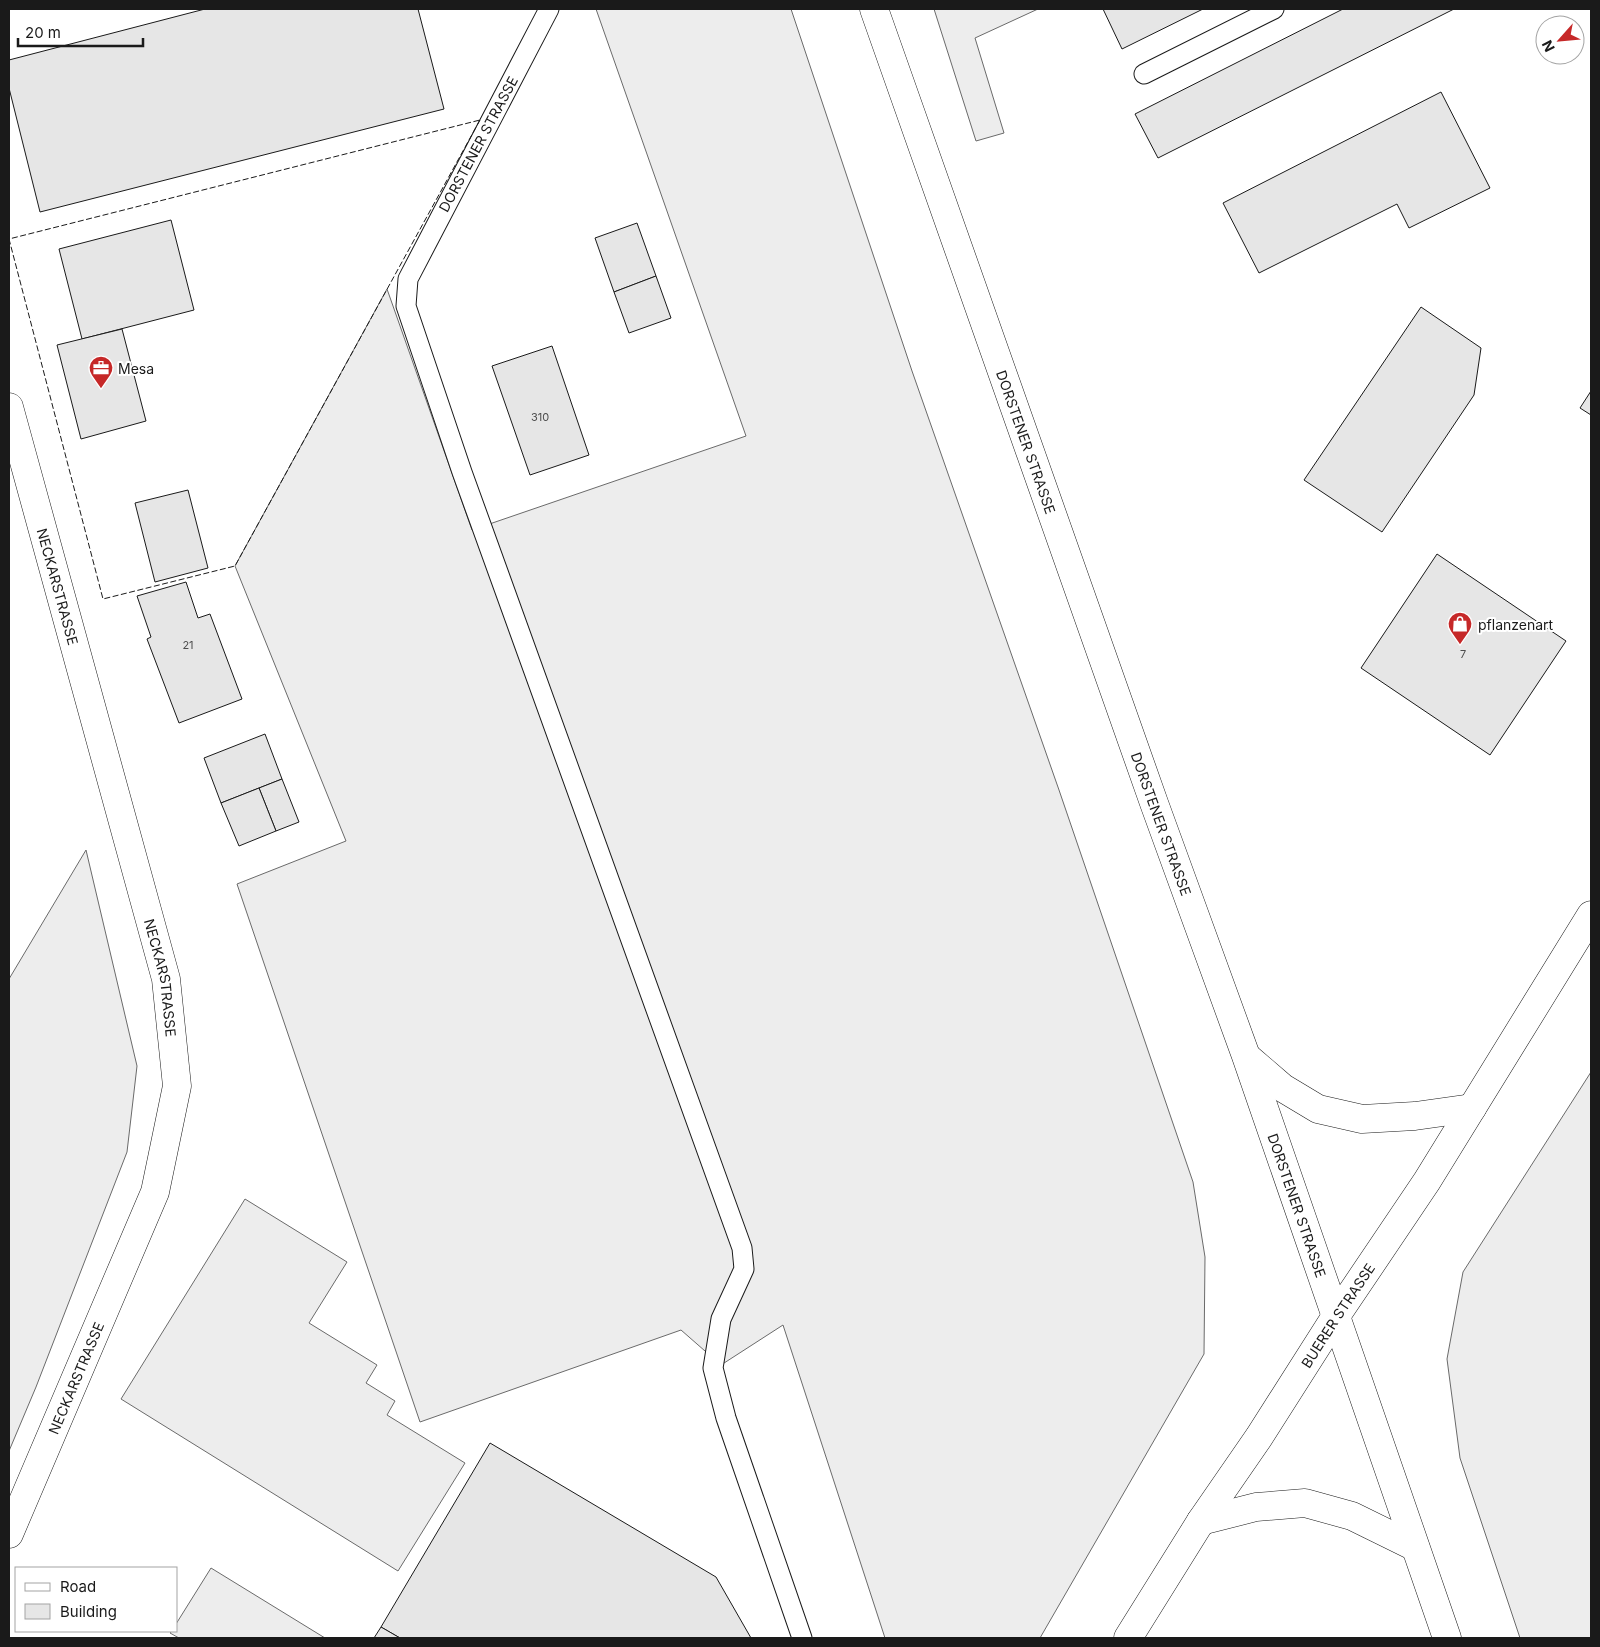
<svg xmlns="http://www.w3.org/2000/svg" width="1600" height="1647" viewBox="0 0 1600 1647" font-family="Inter,sans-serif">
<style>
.built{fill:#ededed;stroke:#6a6a6a}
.building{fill:#e6e6e6;stroke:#1a1a1a}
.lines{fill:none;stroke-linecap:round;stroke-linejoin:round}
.lane-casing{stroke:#1a1a1a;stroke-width:21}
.street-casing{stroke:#1a1a1a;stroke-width:29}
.secondary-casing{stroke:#1a1a1a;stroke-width:29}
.primary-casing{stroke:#1a1a1a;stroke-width:29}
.lane{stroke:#fff;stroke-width:19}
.street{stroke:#fff;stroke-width:28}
.secondary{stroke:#fff;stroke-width:28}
.primary{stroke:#fff;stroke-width:28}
.fence{stroke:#1a1a1a;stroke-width:1;stroke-dasharray:6 2.5;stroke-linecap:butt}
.labels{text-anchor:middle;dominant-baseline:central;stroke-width:4;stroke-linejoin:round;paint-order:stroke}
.number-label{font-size:11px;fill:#4d4d4d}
.street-label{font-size:14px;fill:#1a1a1a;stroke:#fff}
.poi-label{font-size:14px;fill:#1a1a1a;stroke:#fff;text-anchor:start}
</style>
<rect width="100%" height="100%" fill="#fff"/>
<g class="built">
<polygon points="596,9 791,9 912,371 1059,790 1193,1182 1205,1257 1204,1354 1040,1638 885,1638 783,1325 721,1365 681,1330 420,1422 237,884 346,841 235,566 387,289 472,530 746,436"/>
<polygon points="934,9 1038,9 975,38 1004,133 976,141"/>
<polygon points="86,850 137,1066 127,1152 36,1387 9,1451 9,979"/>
<polygon points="1591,1072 1591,1638 1520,1638 1460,1458 1447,1359 1463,1272"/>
<polygon points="245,1199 347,1262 309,1323 377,1365 366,1383 395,1401 387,1415 465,1463 398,1571 121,1399"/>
<polygon points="211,1568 325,1638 179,1638 170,1633 172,1631 176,1631 176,1624"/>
</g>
<g class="building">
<polygon points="205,9 418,9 444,109 40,212 9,88 9,60"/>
<polygon points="1103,9 1203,9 1122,49"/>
<polygon points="1343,9 1454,9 1158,158 1135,114"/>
<polygon points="1441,92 1490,188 1409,228 1397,204 1259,273 1223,203"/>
<polygon points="171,220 194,310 82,339 59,249"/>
<polygon points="637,223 656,276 614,292 595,238"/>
<polygon points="656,276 671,318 629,333 614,292"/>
<polygon points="1421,307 1481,348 1474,395 1382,532 1304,480"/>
<polygon points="122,329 146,421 81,439 57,345"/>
<polygon points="552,346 589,455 530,475 492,366"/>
<polygon points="1591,391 1591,415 1580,408"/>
<polygon points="188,490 208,568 155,582 135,503"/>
<polygon points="1437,554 1566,641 1490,755 1361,668"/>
<polygon points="186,582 198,618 210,614 242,699 179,723 147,639 151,637 137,596"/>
<polygon points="265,734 282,779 221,803 204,758"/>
<polygon points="282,779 299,822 276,831 259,788"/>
<polygon points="259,788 276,831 239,846 221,803"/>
<polygon points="490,1443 716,1577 751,1638 400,1638 381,1627"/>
<polygon points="381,1627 400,1638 374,1638"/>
</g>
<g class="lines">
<defs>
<g id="lane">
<polyline points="549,9 408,279 406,306 462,472 742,1248 744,1269 721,1319 713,1368 726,1418 802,1638"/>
<polyline points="1144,74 1274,9"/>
</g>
<g id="street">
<path id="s1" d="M9,407L166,979L177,1086L155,1192L9,1534"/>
</g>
<g id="secondary">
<polyline points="1201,1521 1256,1507 1305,1503 1352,1516 1415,1547"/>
<path id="s2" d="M1128,1638L1201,1521L1259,1437L1336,1316L1427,1181L1591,915"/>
</g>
<g id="primary">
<path id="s3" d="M874,9L1154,803L1246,1056L1447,1638"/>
<polyline points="1247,1057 1283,1088 1318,1109 1362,1119 1415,1116 1472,1108"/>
</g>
</defs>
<use href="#lane" class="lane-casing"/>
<use href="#street" class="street-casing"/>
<use href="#secondary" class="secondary-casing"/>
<use href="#primary" class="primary-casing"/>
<use href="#lane" class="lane"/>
<use href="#street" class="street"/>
<use href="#secondary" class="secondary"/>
<use href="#primary" class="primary"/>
<polygon class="fence" points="480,120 235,566 103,599 9,239"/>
</g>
<defs>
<symbol id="office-pin" viewBox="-11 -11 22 30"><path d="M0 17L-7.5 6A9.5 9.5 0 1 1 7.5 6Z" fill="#c62828" stroke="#fff"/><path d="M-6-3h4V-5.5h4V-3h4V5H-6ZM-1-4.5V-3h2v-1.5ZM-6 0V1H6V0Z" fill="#fff"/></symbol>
<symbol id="shop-pin" viewBox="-11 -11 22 30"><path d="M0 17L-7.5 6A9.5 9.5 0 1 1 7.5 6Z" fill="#c62828" stroke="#fff"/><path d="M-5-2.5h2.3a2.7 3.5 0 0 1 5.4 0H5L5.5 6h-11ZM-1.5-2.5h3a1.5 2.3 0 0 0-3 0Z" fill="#fff"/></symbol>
</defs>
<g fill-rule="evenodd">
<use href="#office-pin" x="87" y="354" width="28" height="38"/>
<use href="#shop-pin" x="1446" y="610" width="28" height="38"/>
</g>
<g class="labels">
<g class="number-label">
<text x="540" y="417">310</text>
<text x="188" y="645">21</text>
<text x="1463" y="654">7</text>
</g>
<g class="street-label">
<text transform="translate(478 144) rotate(-62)">DORSTENER STRASSE</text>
<text stroke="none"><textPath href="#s3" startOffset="459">DORSTENER STRASSE</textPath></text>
<text stroke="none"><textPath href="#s1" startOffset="186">NECKARSTRASSE</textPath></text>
<text stroke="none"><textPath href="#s3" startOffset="864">DORSTENER STRASSE</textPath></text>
<text stroke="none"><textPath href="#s1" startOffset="591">NECKARSTRASSE</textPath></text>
<text stroke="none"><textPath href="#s3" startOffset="1269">DORSTENER STRASSE</textPath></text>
<text stroke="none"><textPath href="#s2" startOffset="385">BUERER STRASSE</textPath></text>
<text transform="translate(76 1378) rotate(-67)">NECKARSTRASSE</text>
</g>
<g class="poi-label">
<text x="118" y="368">Mesa</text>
<text x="1478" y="624">pflanzenart</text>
</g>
</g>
<rect width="1600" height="1647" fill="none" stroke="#1a1a1a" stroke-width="20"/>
<rect x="15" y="1567" width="162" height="65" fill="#ffffff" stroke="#a3a3a3"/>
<rect x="25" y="1583" width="25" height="8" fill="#ffffff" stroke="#a3a3a3"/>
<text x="60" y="1592" font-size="15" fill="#1a1a1a">Road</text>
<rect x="25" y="1604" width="25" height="15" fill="#e6e6e6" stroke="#a3a3a3"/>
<text x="60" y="1617" font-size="15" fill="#1a1a1a">Building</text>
<g transform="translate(1560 40) rotate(243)"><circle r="24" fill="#ffffff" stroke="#a3a3a3"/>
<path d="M0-4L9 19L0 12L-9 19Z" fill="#c62828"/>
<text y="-8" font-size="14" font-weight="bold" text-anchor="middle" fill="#1a1a1a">N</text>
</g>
<path d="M18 38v8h125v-8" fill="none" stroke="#1a1a1a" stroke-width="2.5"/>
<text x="25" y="38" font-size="15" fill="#1a1a1a" stroke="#ffffff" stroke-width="4" paint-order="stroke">20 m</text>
</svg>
